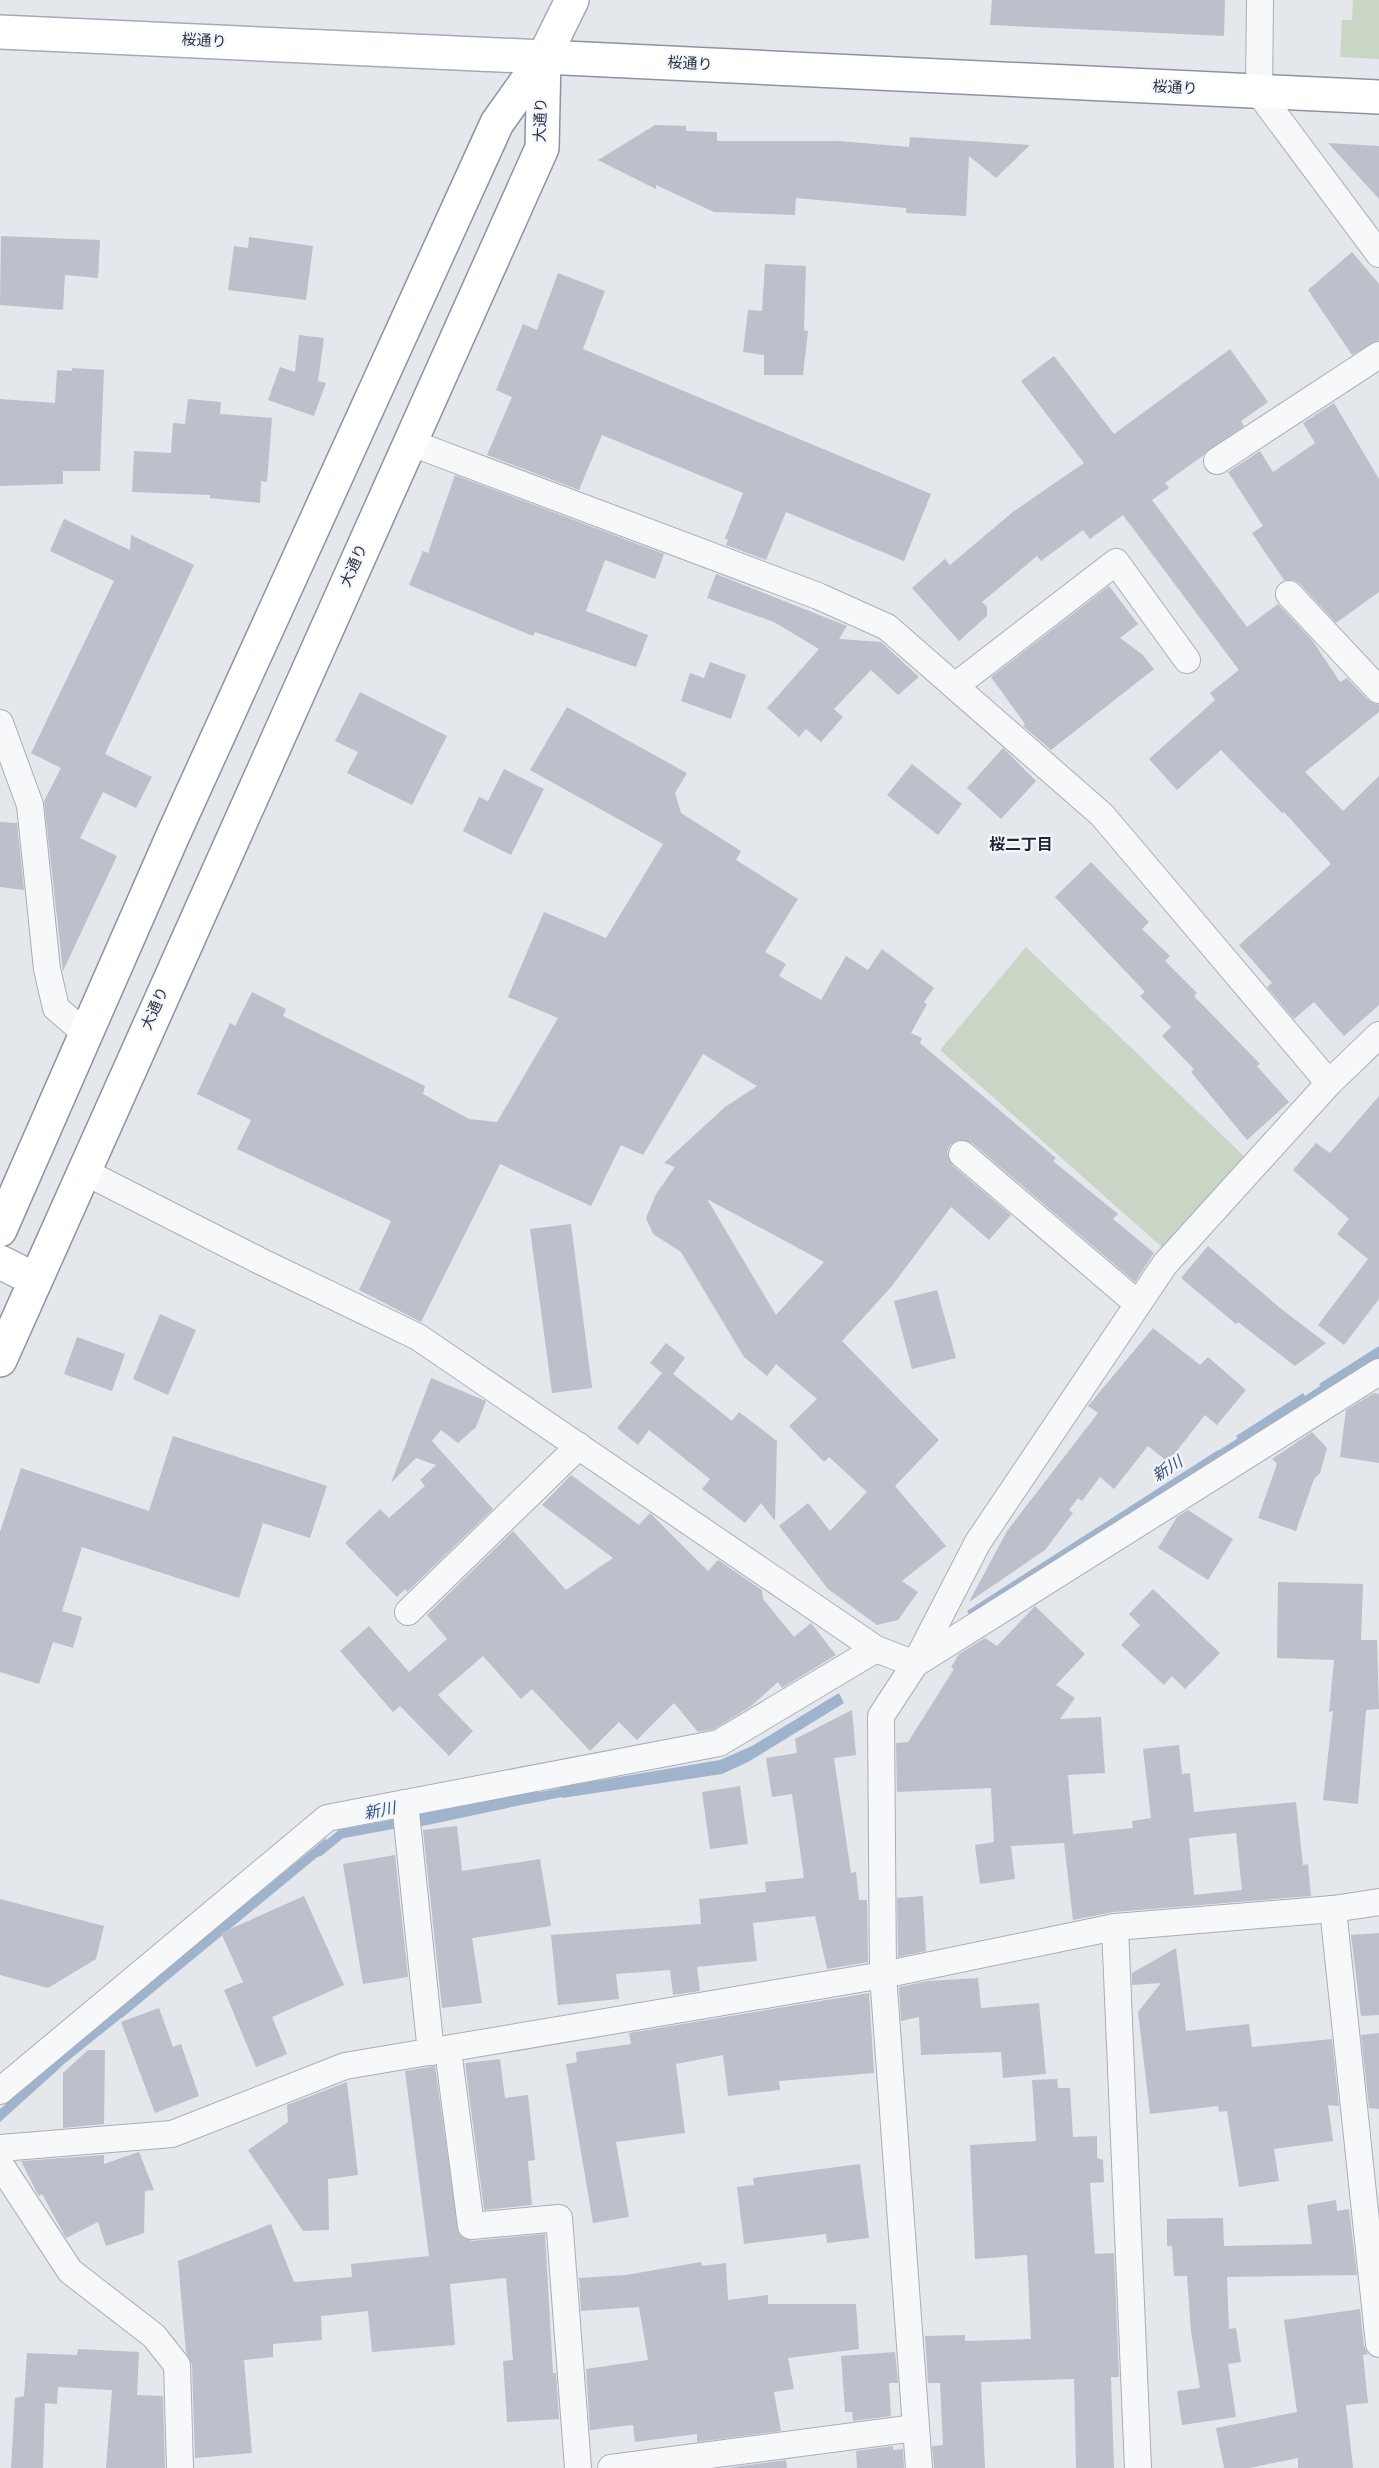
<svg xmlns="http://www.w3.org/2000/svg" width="1379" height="2468" viewBox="0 0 1379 2468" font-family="Overpass,'Noto Sans JP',sans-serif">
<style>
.green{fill:#c9d6c5}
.water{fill:#9fb4cc}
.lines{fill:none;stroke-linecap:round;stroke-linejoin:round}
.stream{stroke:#9fb4cc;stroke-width:9}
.building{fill:#bbc0ca;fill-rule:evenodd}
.street-casing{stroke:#a9aeb7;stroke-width:28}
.secondary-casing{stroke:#a9aeb7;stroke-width:36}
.primary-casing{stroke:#a3abb8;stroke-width:36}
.highway-casing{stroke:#8b94a3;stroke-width:36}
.street{stroke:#f7f8fa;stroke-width:26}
.secondary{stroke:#fff;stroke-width:33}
.primary{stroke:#fff;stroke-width:33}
.highway{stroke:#fff;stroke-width:33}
.labels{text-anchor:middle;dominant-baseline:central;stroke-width:4.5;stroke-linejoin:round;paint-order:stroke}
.street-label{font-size:15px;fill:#2b3445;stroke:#f4f6f9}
.neighbourhood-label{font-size:16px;font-weight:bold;fill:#1d2536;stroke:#f4f6f9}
.water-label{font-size:16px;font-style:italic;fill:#34527a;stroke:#f4f6f9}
</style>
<rect width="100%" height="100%" fill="#e4e7ec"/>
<g class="green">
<polygon points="1353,0 1379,0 1379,59 1340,57 1342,20 1352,20"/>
<polygon points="1026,947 1245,1157 1164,1249 940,1050"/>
</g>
<g class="water">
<polygon points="1379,1346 1379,1358 1326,1392 1319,1384"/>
<polygon points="1303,1393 1310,1403 1242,1445 1236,1436"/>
<polygon points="1218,1450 1223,1458 972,1619 967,1611"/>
<polygon points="839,1693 844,1703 748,1762 722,1774 562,1798 560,1787 720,1760 752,1746"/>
<polygon points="538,1790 540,1801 418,1827 416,1815"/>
<polygon points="326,1838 327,1849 122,2018 116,2009"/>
<polygon points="60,2057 61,2067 0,2122 0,2109"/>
</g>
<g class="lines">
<g class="stream">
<polyline points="1298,1406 1331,1384"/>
<polyline points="1212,1460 1248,1437"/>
<polyline points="528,1799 574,1790"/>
<polyline points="319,1852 341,1834 406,1822"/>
<polyline points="53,2067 129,2006"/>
</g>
</g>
<g class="building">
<polygon points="992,0 1225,0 1224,36 990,25"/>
<polygon points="655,125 686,126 686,131 717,132 717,141 839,141 909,147 910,137 1030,145 996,178 969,156 966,216 906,213 906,208 796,198 795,215 714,212 656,185 656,189 598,160"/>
<polygon points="1328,143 1379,146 1379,199"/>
<polygon points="1,236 100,240 98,278 65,275 63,310 0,305"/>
<polygon points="249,237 313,246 306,300 228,290 234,246 248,248"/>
<polygon points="1352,252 1379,284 1379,340 1352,355 1308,290"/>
<polygon points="765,264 806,266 804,330 808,331 803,375 764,375 764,355 743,352 748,310 762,311"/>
<polygon points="558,273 605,291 583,349 931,494 904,561 786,512 766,560 726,545 728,540 725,538 743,493 602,435 579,490 487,455 512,397 496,390 523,324 537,330"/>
<polygon points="299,335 324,338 318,381 326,383 314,416 268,400 280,367 295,372"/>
<polygon points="1230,349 1268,402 1241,421 1244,426 1165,483 1169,488 1152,500 1247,627 1278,604 1312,640 1340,682 1347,678 1368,700 1379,705 1379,712 1305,772 1343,811 1379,776 1379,1005 1344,1036 1314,1002 1294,1019 1267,987 1272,983 1239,945 1331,864 1284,812 1282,813 1221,750 1177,790 1149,759 1215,700 1210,693 1239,670 1123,515 1090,539 1083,530 1041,561 1037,556 982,602 987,607 987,616 959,641 912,588 945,559 950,565 1014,511 1084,463 1021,381 1054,356 1114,434"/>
<polygon points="72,368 104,370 100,471 63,471 63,484 0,486 0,399 55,403 57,370 72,371"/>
<polygon points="188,399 221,402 220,414 272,418 267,482 261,481 260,503 210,498 210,495 132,492 134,451 171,453 173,423 185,424"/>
<polygon points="1334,403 1379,479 1379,592 1336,623 1299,583 1293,580 1284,580 1252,533 1263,526 1228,472 1260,451 1273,472 1315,443 1303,423"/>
<polygon points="455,475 664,554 655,579 605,560 586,611 648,635 636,667 535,632 533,636 409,585 423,551 428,553"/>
<polygon points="64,519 130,550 131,535 194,565 105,754 152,777 136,808 103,792 80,838 117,856 63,971 44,801 61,768 31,753 114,581 50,551"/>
<polygon points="716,574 847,626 839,639 881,642 919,677 898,695 871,670 834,709 843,717 821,742 806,729 799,737 767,708 819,649 774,622 707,598"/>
<polygon points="1109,586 1138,624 1120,638 1143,655 1154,669 1051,750 1023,726 1025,724 991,677"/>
<polygon points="710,662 746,675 731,719 681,701 690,673 704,678"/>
<polygon points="360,692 447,736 412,805 347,773 358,752 335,741"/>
<path d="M567,707L687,773L675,793L681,813L741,851L736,860L798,899L765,952L786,964L779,976L821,1000L846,956L868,970L882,949L934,988L924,1002L927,1004L911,1033L922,1038L920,1043L1056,1158L1053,1161L1118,1214L1113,1219L1154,1253L1135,1282L972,1143L958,1140L950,1145L947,1152L952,1165L1011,1215L989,1240L951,1207L892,1286L842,1341L939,1440L895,1486L946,1546L902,1581L918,1592L898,1620L877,1625L828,1589L779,1526L808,1503L830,1531L867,1492L829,1457L824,1462L789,1426L817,1399L776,1364L767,1376L744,1357L681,1252L653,1234L646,1218L656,1194L675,1167L664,1163L725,1107L757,1086L703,1054L643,1155L621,1145L591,1206L500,1164L421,1322L359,1290L391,1221L237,1149L251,1120L197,1094L230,1023L235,1026L252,992L286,1009L283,1016L425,1086L423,1094L469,1119L497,1122L558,1018L508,997L544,912L606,938L663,844L530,770ZM707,1199L824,1262L776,1315Z"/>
<polygon points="1003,748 1036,781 1001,819 967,788"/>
<polygon points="912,764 962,804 938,835 887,795"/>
<polygon points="504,769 544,789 511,855 463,831 479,797 488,801"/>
<polygon points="0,822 17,823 24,890 0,887"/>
<polygon points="1091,862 1149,922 1142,929 1170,956 1165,961 1197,993 1194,996 1260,1064 1257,1066 1289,1102 1247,1140 1191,1072 1194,1069 1162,1036 1171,1027 1140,996 1145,992 1055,897"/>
<polygon points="1379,1096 1379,1299 1344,1345 1318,1325 1368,1259 1337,1234 1349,1219 1293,1170 1316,1143 1330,1153"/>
<polygon points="571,1224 592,1388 552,1393 530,1229"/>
<polygon points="1208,1246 1280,1308 1326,1343 1295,1366 1238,1322 1236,1324 1181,1278"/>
<polygon points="937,1290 956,1358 912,1369 894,1301"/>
<polygon points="160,1314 196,1330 168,1395 133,1379"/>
<polygon points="1153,1328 1200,1365 1208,1357 1246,1390 1217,1425 1205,1415 1168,1462 1148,1446 1114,1489 1100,1477 1082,1501 1078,1498 1069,1510 1073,1513 1045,1550 969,1602 1007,1531 1098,1413 1088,1406"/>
<polygon points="77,1337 125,1354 112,1391 64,1374"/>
<polygon points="666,1343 685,1358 673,1374 732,1421 739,1412 777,1441 775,1521 761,1503 745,1523 702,1489 710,1479 649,1430 638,1445 617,1428 662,1373 650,1363"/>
<polygon points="431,1378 486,1401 476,1427 458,1443 441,1430 432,1441 493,1509 407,1592 405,1589 397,1597 345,1543 380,1509 389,1518 425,1486 420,1480 436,1465 416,1458 391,1483"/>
<polygon points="1374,1393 1379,1394 1379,1463 1340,1457 1346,1410"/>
<polygon points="1312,1432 1327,1448 1320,1473 1314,1479 1296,1531 1258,1518 1277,1464 1272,1459"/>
<polygon points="173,1436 327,1486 310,1538 263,1523 239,1598 82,1547 62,1611 82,1617 73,1648 53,1642 39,1684 0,1672 0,1532 21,1468 149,1511"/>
<polygon points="571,1475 639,1525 650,1513 708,1571 718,1560 762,1590 763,1599 794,1637 811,1623 836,1655 782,1688 778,1682 750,1707 714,1729 698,1732 674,1703 637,1740 619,1722 590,1751 532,1689 521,1699 483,1656 438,1695 473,1731 449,1756 400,1706 393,1712 340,1651 369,1626 409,1672 447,1639 427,1615 513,1531 566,1590 613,1558 542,1505"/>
<polygon points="1188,1510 1233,1539 1208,1580 1158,1548 1177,1517"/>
<polygon points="1278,1582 1363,1584 1361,1640 1377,1640 1379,1709 1366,1710 1358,1804 1323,1800 1333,1711 1329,1712 1334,1660 1277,1658"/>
<polygon points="1153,1589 1220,1653 1185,1689 1172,1676 1164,1685 1121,1645 1140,1625 1129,1614"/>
<path d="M1035,1606L1085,1654L1056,1685L1075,1698L1060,1719L1101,1717L1105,1773L1068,1775L1073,1834L1133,1828L1132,1821L1151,1818L1143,1749L1179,1745L1182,1774L1190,1773L1194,1812L1296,1802L1303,1865L1308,1864L1311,1896L1114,1912L1073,1920L1064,1843L1011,1846L1015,1879L980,1884L975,1845L994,1842L991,1788L897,1792L896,1743L908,1742L954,1669L951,1667L959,1654L985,1638L997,1646ZM1236,1833L1242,1890L1194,1895L1189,1838Z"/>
<polygon points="852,1710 856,1755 834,1758 851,1873 856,1872 859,1900 867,1900 868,1962 827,1969 815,1916 753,1923 757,1961 697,1967 700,1991 673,1995 670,1970 616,1974 619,1999 558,2005 551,1935 701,1924 699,1899 766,1892 765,1882 804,1878 792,1794 772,1797 766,1758 797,1753 795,1739"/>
<polygon points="740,1786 748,1844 710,1849 702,1792"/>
<polygon points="457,1826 462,1871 540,1859 551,1926 472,1938 482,2003 442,2008 423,1830"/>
<polygon points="395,1855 408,1977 363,1984 343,1864"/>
<polygon points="304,1896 344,1985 272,2017 287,2054 256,2067 224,1990 243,1982 221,1933"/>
<polygon points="923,1896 926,1951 898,1957 897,1898"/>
<polygon points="0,1899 104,1926 96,1959 48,1988 0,1975"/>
<polygon points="1379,1933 1379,2015 1361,2016 1351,1935"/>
<polygon points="1176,1948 1186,2031 1249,2024 1252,2047 1332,2039 1339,2106 1328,2105 1333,2141 1274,2149 1279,2181 1239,2187 1227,2111 1219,2112 1218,2106 1150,2114 1138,2012 1161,1983 1132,1985 1132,1973"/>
<polygon points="978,1978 981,2008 1039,2003 1046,2074 1003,2078 1001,2052 921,2055 919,2017 901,2021 899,1987 928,1981"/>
<polygon points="869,1993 874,2073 779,2081 780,2090 728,2096 723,2055 676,2064 685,2133 616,2142 629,2217 593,2223 566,2064 577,2062 576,2052 631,2044 629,2033"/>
<polygon points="159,2008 173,2047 181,2044 199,2096 155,2113 121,2022"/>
<polygon points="1379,2033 1379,2109 1369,2108 1361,2035"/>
<polygon points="88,2050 105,2050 104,2124 63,2128 63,2073"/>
<polygon points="500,2059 505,2098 528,2095 535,2160 528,2161 532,2205 484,2210 465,2063"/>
<polygon points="435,2066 459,2234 472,2241 545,2234 553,2373 556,2373 559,2419 507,2422 503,2361 513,2360 506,2278 450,2284 455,2345 372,2352 368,2311 321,2316 322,2340 273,2344 273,2357 244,2360 252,2453 195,2458 192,2365 186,2352 178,2261 271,2224 294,2282 352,2277 351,2264 429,2256 405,2071"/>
<polygon points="1057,2079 1058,2088 1070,2088 1073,2137 1097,2136 1097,2158 1103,2160 1104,2182 1090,2183 1095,2254 1114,2253 1119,2377 1111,2377 1114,2468 1076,2468 1074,2379 981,2382 985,2468 934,2468 932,2446 943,2445 940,2383 928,2383 925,2336 965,2335 965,2341 1031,2339 1027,2255 975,2259 970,2145 1036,2141 1032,2080"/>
<polygon points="347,2082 358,2175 328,2179 329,2230 303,2231 248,2150 288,2122 287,2105"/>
<polygon points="139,2152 154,2190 145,2191 144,2233 106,2246 98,2222 66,2238 42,2194 39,2196 36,2191 21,2161 104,2155 104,2164"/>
<polygon points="860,2164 869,2238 827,2243 826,2234 744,2244 737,2187 754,2185 753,2178"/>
<polygon points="1336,2200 1337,2211 1349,2209 1357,2275 1227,2277 1229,2329 1236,2328 1241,2362 1228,2364 1236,2417 1182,2425 1177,2391 1200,2388 1191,2331 1187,2276 1174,2276 1172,2246 1167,2246 1167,2219 1223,2218 1224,2246 1312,2244 1307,2205"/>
<polygon points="701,2262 702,2266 726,2263 728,2300 768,2295 768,2304 856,2304 859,2349 788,2358 794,2389 774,2392 781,2431 697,2442 697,2434 635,2442 633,2425 590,2430 586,2369 648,2360 639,2307 581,2311 579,2278 626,2275"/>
<polygon points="1360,2309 1364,2346 1368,2354 1363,2355 1368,2403 1346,2405 1353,2468 1298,2468 1298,2458 1249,2468 1224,2468 1216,2428 1297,2412 1284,2320"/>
<polygon points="78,2349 139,2352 137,2395 163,2396 165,2468 106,2468 112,2390 58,2387 57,2404 45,2403 43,2468 11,2468 15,2398 24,2396 27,2353 77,2355"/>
<polygon points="895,2352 898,2383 889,2383 891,2416 853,2421 852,2412 845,2412 841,2356"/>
<polygon points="893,2446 893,2450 903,2449 904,2468 857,2468 856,2451"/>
<polygon points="786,2460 787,2468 726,2468"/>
</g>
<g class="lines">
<defs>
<g id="street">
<polyline points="1260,0 1259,93 1379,254"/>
<polyline points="409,442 818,596 887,627 1102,815 1329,1083"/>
<polyline points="1217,461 1379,355"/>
<polyline points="1289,594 1379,690"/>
<polyline points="955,686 1116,562 1187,660"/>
<polyline points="0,723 30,805 47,969 56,1008 85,1033"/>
<polyline points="962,1154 1138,1304"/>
<polyline points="83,1171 260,1261 418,1337 876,1649 915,1664 1379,1372"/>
<polyline points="408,1612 579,1446"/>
<polyline points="405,1803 431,2052"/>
<polyline points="1333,1909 1379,2344"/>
<polyline points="1115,1927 1138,2468"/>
<polyline points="448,2050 471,2226 559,2218 578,2468"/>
<polyline points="0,2091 327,1818 719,1743 876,1649"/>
<polyline points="0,2148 172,2134 345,2066 883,1975 1115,1927 1333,1909 1379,1902"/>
<polyline points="0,2164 70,2271 154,2336 177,2365 180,2468"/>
<polyline points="611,2468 915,2428"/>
<polyline points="919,2468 883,1975 881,1716 915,1664 978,1542 1165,1264 1329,1083 1379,1035"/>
</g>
<polyline id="secondary" points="0,1262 34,1279"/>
<polyline id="primary" points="0,32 544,57 572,0"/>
<g id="highway">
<polyline points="544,57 1379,97"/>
<polyline points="0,1230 174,833 497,123 544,57"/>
<polyline points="0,1360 542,148 544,57"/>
</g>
</defs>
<use href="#street" class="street-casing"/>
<use href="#secondary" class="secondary-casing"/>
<use href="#primary" class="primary-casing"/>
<use href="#highway" class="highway-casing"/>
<use href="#street" class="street"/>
<use href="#secondary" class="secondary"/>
<use href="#primary" class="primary"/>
<use href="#highway" class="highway"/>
</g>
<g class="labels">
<g class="street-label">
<text transform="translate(204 42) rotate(3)">桜通り</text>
<text transform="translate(690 65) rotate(3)">桜通り</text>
<text transform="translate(1175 89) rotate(3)">桜通り</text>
<text transform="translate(542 120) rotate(-88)">大通り</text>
<text transform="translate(355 566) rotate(-66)">大通り</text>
<text transform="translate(156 1009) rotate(-66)">大通り</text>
</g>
<g class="neighbourhood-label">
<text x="1021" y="846">桜二丁目</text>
</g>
<g class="water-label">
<text transform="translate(1168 1470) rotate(-33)">新川</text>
<text transform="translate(380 1812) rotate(-11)">新川</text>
</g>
</g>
</svg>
